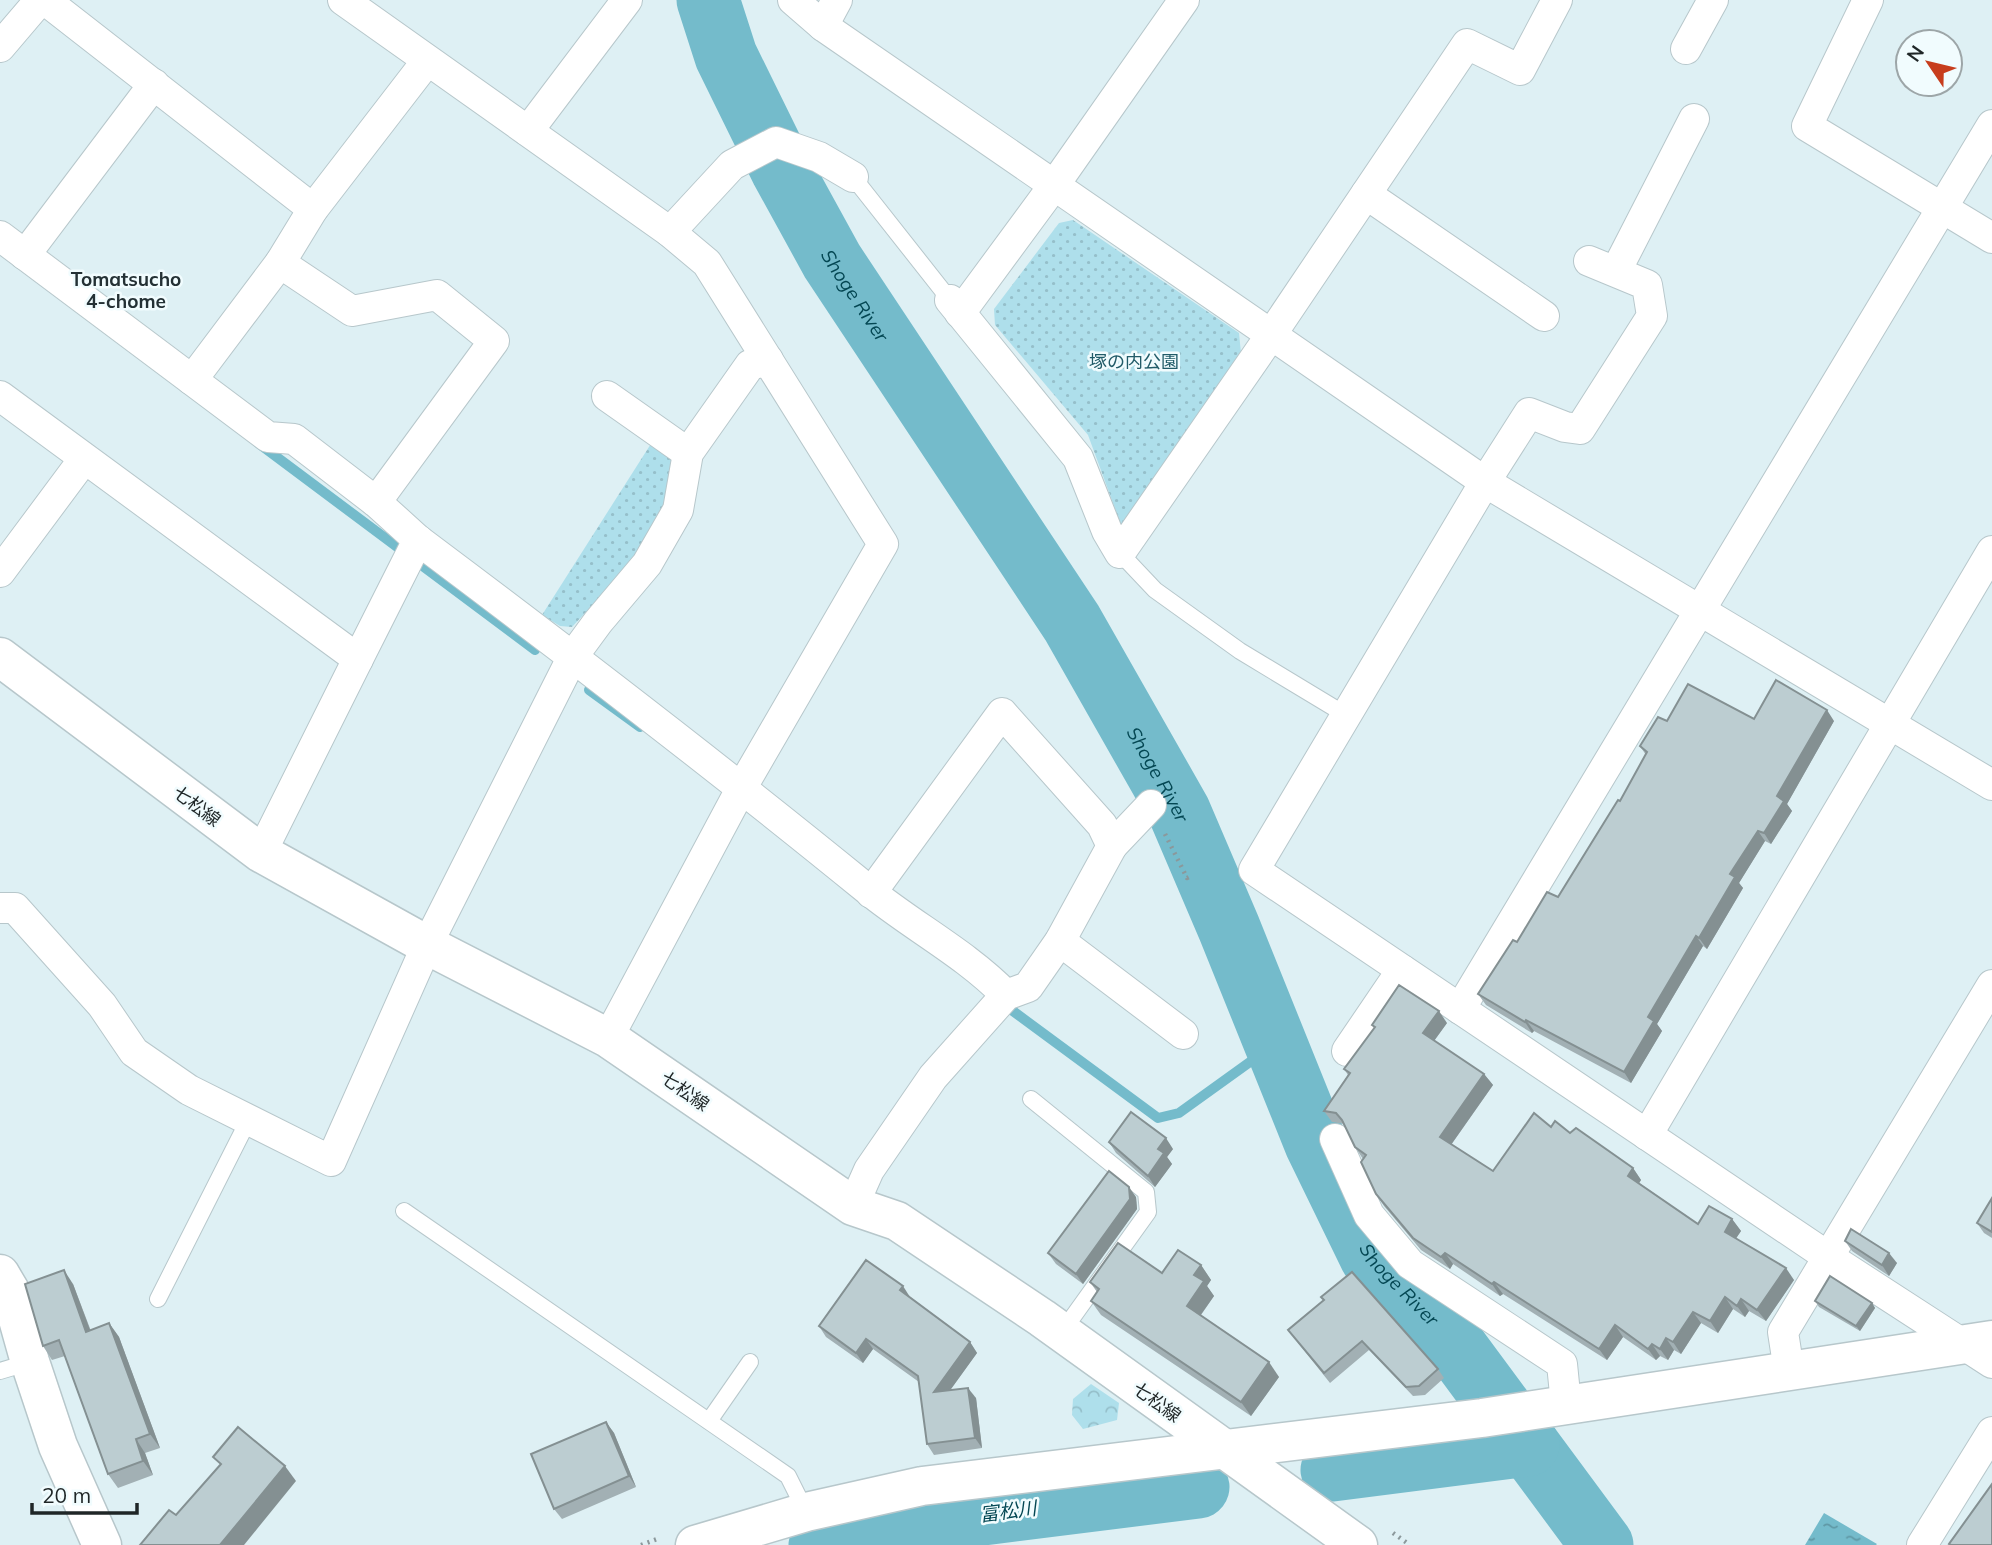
<svg xmlns="http://www.w3.org/2000/svg" width="1992" height="1545" viewBox="0 0 1992 1545" font-family="Mulish,'Noto Sans JP',sans-serif">
<style>
.forest{fill:url(#forest-crowns)}
.park{fill:url(#park-dots)}
.water{fill:url(#water-ripples)}
.lines{fill:none;stroke-linecap:round;stroke-linejoin:round}
.stream{stroke:#74bbcb;stroke-width:10}
.river{stroke:#74bbcb;stroke-width:63}
.lane-casing{stroke:#b7c7cb;stroke-width:18}
.street-casing{stroke:#b7c7cb;stroke-width:32}
.secondary-casing{stroke:#b7c7cb;stroke-width:41}
.path{stroke:#8b989b;stroke-width:4.5;stroke-dasharray:2 5;stroke-linecap:butt}
.lane{stroke:#fff;stroke-width:16}
.street{stroke:#fff;stroke-width:30}
.secondary{stroke:#fff;stroke-width:38}
.wall{fill:#a2b0b4}
.shaded-wall{fill:#849092}
.building{fill:#bccdd1;stroke:#849092;stroke-width:2}
.labels{text-anchor:middle;dominant-baseline:central;stroke-width:5;stroke-linejoin:round;paint-order:stroke}
.park-label{font-size:18px;fill:#225c69;stroke:#f1fcfe}
.street-label{font-size:18px;fill:#1f2627;stroke:#f1fcfe}
.neighbourhood-label{font-size:19px;font-weight:bold;fill:#243135;stroke:#f1fcfe}
.water-label{font-size:19px;font-style:italic;fill:#044753;stroke:#f1fcfe}
</style>
<defs>
<pattern id="forest-crowns" width="20" height="18" patternUnits="userSpaceOnUse" patternTransform="scale(1.75)"><rect width="20" height="18" fill="#aedfeb"/><path d="M2 6a3 3 0 1 1 6 0M12 15a3 3 0 1 1 6 0" fill="none" stroke="#95bfca"/></pattern>
<pattern id="park-dots" width="8" height="8" patternUnits="userSpaceOnUse" patternTransform="scale(1.75)"><rect width="8" height="8" fill="#aedfeb"/><path d="M2 2h.1M6 6h.1" fill="none" stroke="#95bfca" stroke-width="1.8" stroke-linecap="round"/></pattern>
<pattern id="water-ripples" width="26" height="14" patternUnits="userSpaceOnUse" patternTransform="scale(1.75)"><rect width="26" height="14" fill="#74bbcb"/><path d="M2 4q2-2 4 0t4 0M15 11q2-2 4 0t4 0" fill="none" stroke="#5f98a5"/></pattern>
</defs>
<rect width="100%" height="100%" fill="#def0f4"/>
<polygon class="forest" points="1091,1384 1119,1403 1117,1420 1083,1429 1072,1415 1073,1399"/>
<g class="park">
<polygon points="1073,220 1239,333 1241,353 1121,525 1088,435 995,325 994,309 1059,223"/>
<polygon points="654,439 676,464 665,505 633,562 572,627 560,626 542,615"/>
</g>
<polygon class="water" points="1824,1513 1877,1544 1876,1545 1805,1545"/>
<g class="lines">
<g class="stream">
<polyline points="258,443 535,650"/>
<polyline points="589,690 640,727"/>
<polyline points="1002,1003 1158,1118 1179,1113 1275,1044"/>
</g>
<g class="river">
<path id="s1" d="M708,0L726,56L782,170L832,261L1072,623L1179,811L1229,928L1316,1144L1371,1257L1443,1330L1602,1545"/>
<polyline points="1332,1470 1528,1445"/>
<polyline points="820,1545 879,1527 1198,1487"/>
</g>
<defs>
<g id="lane">
<polyline points="853,177 950,300"/>
<polyline points="1120,553 1155,590 1240,651 1346,715"/>
<polyline points="1031,1099 1146,1192 1148,1212 1062,1332"/>
<polyline points="404,1211 788,1476 806,1512"/>
<polyline points="158,1299 248,1121"/>
<polyline points="0,1371 30,1362"/>
<polyline points="709,1421 750,1362"/>
</g>
<g id="street">
<polyline points="45,0 313,209"/>
<polyline points="343,0 670,232 707,263 883,544 742,787 608,1038"/>
<polyline points="793,0 823,26 1485,482 1992,785"/>
<polyline points="1868,0 1807,126 1992,238"/>
<polyline points="823,26 837,0"/>
<polyline points="0,47 40,0"/>
<polyline points="1686,49 1713,0"/>
<path d="M427,61L313,209L280,263L192,380L268,437L294,439L376,502L418,540C570,654 720,769 867,889C912,926 965,953 1006,995"/>
<polyline points="528,131 627,0"/>
<polyline points="1366,194 1544,316"/>
<polyline points="670,232 732,165 776,142 819,157 853,177"/>
<polyline points="0,236 192,380"/>
<polyline points="25,255 154,84"/>
<polyline points="1589,261 1647,285 1652,316 1580,429 1565,427 1529,413 1485,482 1254,870 1827,1256 1992,1363"/>
<polyline points="280,263 352,311 437,295 494,341 376,502"/>
<polyline points="1616,271 1694,119"/>
<polyline points="950,300 1078,458 1107,531 1120,553 1271,335 1467,44 1520,70 1557,0"/>
<polyline points="960,313 1055,184 1184,0"/>
<polyline points="0,396 358,659 418,540"/>
<polyline points="607,396 688,453"/>
<polyline points="0,572 84,459"/>
<polyline points="261,853 358,659"/>
<polyline points="871,893 1002,713 1102,825 1112,846 1151,805"/>
<polyline points="0,908 15,908 102,1005 134,1052 189,1090 331,1161 427,945 573,656 598,622 647,564 678,510 688,453 750,365 768,360"/>
<polyline points="1060,941 1183,1034"/>
<polyline points="1460,1009 1992,125"/>
<polyline points="1347,1051 1402,970"/>
<polyline points="1647,1135 1992,551"/>
<polyline points="1335,1139 1369,1215 1410,1264 1562,1364 1566,1404"/>
<polyline points="853,1206 869,1170 933,1077 1006,995 1028,987 1060,941 1112,846"/>
<polyline points="1789,1371 1783,1332 1992,985"/>
<polyline points="1922,1545 1992,1432"/>
</g>
<g id="secondary">
<polyline points="0,657 261,853 427,945 608,1038 853,1206 897,1221 1042,1318 1358,1545"/>
<polyline points="0,1274 10,1291 30,1362 58,1446 102,1545"/>
<polyline points="695,1545 806,1512 922,1486 1482,1418 1992,1340"/>
</g>
</defs>
<use href="#lane" class="lane-casing"/>
<use href="#street" class="street-casing"/>
<use href="#secondary" class="secondary-casing"/>
<g class="path">
<polyline points="1165,834 1187,878 1189,877"/>
<polyline points="1393,1533 1410,1545"/>
<polyline points="641,1545 660,1538"/>
</g>
<use href="#lane" class="lane"/>
<use href="#street" class="street"/>
<use href="#secondary" class="secondary"/>
</g>
<g class="wall">
<polygon points="1754,719 1834,721 1787,804 1792,811 1771,844 1765,841 1739,883 1743,888 1707,949 1703,946 1657,1024 1662,1031 1631,1083 1534,1031 1532,1033 1486,1005 1478,994 1517,942 1558,897 1620,801 1646,755 1640,746 1667,721"/>
<polygon points="1447,1023 1434,1041 1484,1074 1493,1085 1451,1145 1493,1171 1551,1127 1570,1133 1633,1168 1641,1180 1639,1183 1698,1224 1732,1219 1741,1231 1736,1238 1794,1280 1766,1321 1749,1311 1745,1317 1733,1309 1718,1333 1701,1323 1681,1354 1674,1350 1668,1360 1660,1356 1656,1360 1623,1337 1607,1360 1503,1294 1500,1296 1453,1264 1450,1269 1421,1250 1384,1206 1376,1194 1363,1159 1355,1147 1345,1124 1332,1122 1324,1111 1348,1075 1344,1069 1374,1028 1372,1025"/>
<polygon points="1109,1142 1173,1149 1167,1157 1172,1164 1155,1187 1116,1153"/>
<polygon points="1136,1197 1137,1209 1083,1284 1056,1264 1048,1253"/>
<polygon points="1992,1198 1992,1238 1984,1233 1977,1223"/>
<polygon points="1845,1241 1897,1263 1889,1276 1852,1251"/>
<polygon points="1201,1265 1211,1280 1207,1286 1214,1296 1201,1315 1279,1377 1251,1416 1101,1315 1091,1301 1097,1292 1090,1282 1162,1273"/>
<polygon points="73,1284 91,1331 109,1323 119,1337 160,1448 145,1453 153,1475 118,1488 108,1474 65,1356 52,1360 43,1346"/>
<polygon points="910,1297 970,1342 977,1353 950,1390 976,1398 982,1448 934,1455 927,1444 919,1382 873,1349 863,1363 826,1337 819,1326"/>
<polygon points="1324,1300 1438,1369 1444,1378 1425,1395 1413,1396 1369,1350 1330,1383 1288,1330"/>
<polygon points="1815,1301 1872,1303 1875,1308 1860,1331 1819,1307"/>
<polygon points="606,1422 614,1433 636,1487 562,1519 554,1509"/>
</g>
<g class="shaded-wall">
<polygon points="1827,710 1834,721 1787,804 1792,811 1771,844 1764,833 1777,796"/>
<polygon points="1758,831 1765,841 1739,883 1743,888 1707,949 1699,938 1730,874"/>
<polygon points="1696,936 1703,946 1657,1024 1662,1031 1631,1083 1624,1072 1648,1017"/>
<polygon points="1439,1011 1447,1023 1431,1045 1423,1033"/>
<polygon points="1526,1020 1534,1031 1532,1033 1525,1022"/>
<polygon points="1484,1074 1493,1085 1448,1149 1440,1137"/>
<polygon points="1166,1138 1173,1149 1167,1157 1172,1164 1155,1187 1148,1176 1158,1149"/>
<polygon points="1633,1168 1641,1180 1636,1188 1628,1176"/>
<polygon points="1129,1187 1136,1197 1137,1209 1083,1284 1076,1274"/>
<polygon points="1732,1219 1741,1231 1733,1243 1725,1232"/>
<polygon points="1445,1253 1453,1264 1450,1269 1441,1257"/>
<polygon points="1889,1253 1897,1263 1889,1276 1882,1265"/>
<polygon points="1201,1265 1211,1280 1207,1286 1214,1296 1197,1320 1187,1306 1194,1275"/>
<polygon points="1786,1268 1794,1280 1766,1321 1757,1310"/>
<polygon points="64,1270 73,1284 96,1346 86,1332"/>
<polygon points="1494,1282 1503,1294 1500,1296 1492,1284"/>
<polygon points="903,1286 910,1297 907,1301 900,1290"/>
<polygon points="1725,1297 1733,1309 1718,1333 1710,1321"/>
<polygon points="1741,1299 1749,1311 1745,1317 1737,1306"/>
<polygon points="1872,1303 1875,1308 1860,1331 1856,1326"/>
<polygon points="1693,1312 1701,1323 1681,1354 1673,1342"/>
<polygon points="109,1323 119,1337 160,1448 150,1434"/>
<polygon points="1615,1325 1623,1337 1607,1360 1599,1349"/>
<polygon points="1666,1338 1674,1350 1668,1360 1660,1349"/>
<polygon points="866,1339 873,1349 863,1363 856,1353"/>
<polygon points="970,1342 977,1353 941,1403 934,1392"/>
<polygon points="1652,1344 1660,1356 1656,1360 1648,1349"/>
<polygon points="1269,1362 1279,1377 1251,1416 1241,1402"/>
<polygon points="968,1388 976,1398 982,1448 975,1438"/>
<polygon points="606,1422 614,1433 636,1487 629,1476"/>
<polygon points="136,1439 145,1453 153,1475 143,1461"/>
<polygon points="285,1466 296,1481 244,1545 220,1545"/>
</g>
<g class="building">
<polygon points="1776,680 1827,710 1777,796 1784,801 1764,833 1758,831 1730,874 1735,877 1699,938 1696,936 1648,1017 1654,1021 1624,1072 1526,1020 1525,1022 1478,994 1513,940 1517,942 1547,892 1558,897 1618,800 1620,801 1647,752 1640,746 1658,717 1667,721 1688,684 1754,719"/>
<polygon points="1399,985 1439,1011 1423,1033 1484,1074 1440,1137 1493,1171 1534,1113 1551,1127 1555,1121 1570,1133 1576,1128 1633,1168 1628,1176 1698,1224 1709,1206 1732,1219 1725,1232 1786,1268 1757,1310 1741,1299 1737,1306 1725,1297 1710,1321 1693,1312 1673,1342 1666,1338 1660,1349 1652,1344 1648,1349 1615,1325 1599,1349 1494,1282 1492,1284 1445,1253 1441,1257 1413,1238 1376,1194 1361,1162 1366,1155 1355,1147 1342,1120 1336,1113 1324,1111 1350,1073 1344,1069 1375,1027 1372,1025"/>
<polygon points="1131,1112 1166,1138 1158,1149 1164,1153 1148,1176 1109,1142"/>
<polygon points="1109,1171 1129,1187 1130,1199 1076,1274 1048,1253"/>
<polygon points="1992,1198 1992,1232 1977,1223"/>
<polygon points="1851,1229 1889,1253 1882,1265 1845,1241"/>
<polygon points="1118,1243 1162,1273 1178,1250 1201,1265 1194,1275 1204,1281 1187,1306 1269,1362 1241,1402 1091,1301 1099,1289 1090,1282"/>
<polygon points="866,1260 903,1286 900,1290 970,1342 934,1392 968,1388 975,1438 927,1444 918,1376 866,1339 856,1353 819,1326"/>
<polygon points="64,1270 86,1332 109,1323 150,1434 136,1439 143,1461 108,1474 59,1340 43,1346 25,1284"/>
<polygon points="1352,1272 1438,1369 1419,1386 1406,1387 1362,1341 1324,1373 1288,1330 1324,1300 1321,1297"/>
<polygon points="1830,1276 1872,1303 1856,1326 1815,1301"/>
<polygon points="606,1422 629,1476 554,1509 531,1454"/>
<polygon points="238,1427 285,1466 220,1545 140,1545 169,1510 176,1515 221,1464 213,1457"/>
<polygon points="1992,1484 1992,1545 1951,1545 1949,1544"/>
</g>
<g class="labels">
<g class="park-label">
<text x="1134" y="361">塚の内公園</text>
</g>
<g class="street-label">
<text transform="translate(197 806) rotate(37)">七松線</text>
<text transform="translate(685 1091) rotate(35)">七松線</text>
<text transform="translate(1157 1402) rotate(36)">七松線</text>
</g>
<g class="neighbourhood-label">
<text x="126" y="279">Tomatsucho<tspan x="126" dy="22">4-chome</tspan></text>
</g>
<g class="water-label">
<text stroke="none"><textPath href="#s1" startOffset="331">Shoge River</textPath></text>
<text stroke="none"><textPath href="#s1" startOffset="898">Shoge River</textPath></text>
<text stroke="none"><textPath href="#s1" startOffset="1465">Shoge River</textPath></text>
<text transform="translate(1008 1511) rotate(-7)">富松川</text>
</g>
</g>
<g transform="translate(1929 63) rotate(305)"><circle r="33" fill="#f1fcfe" stroke="#9da6a8" stroke-width="2"/>
<path d="M0-5L12 26L0 18L-12 26Z" fill="#c73d1d"/>
<text y="-10" font-size="19" font-weight="bold" text-anchor="middle" fill="#1f2627">N</text>
</g>
<path d="M32 1503v10h105v-10" fill="none" stroke="#1f2627" stroke-width="3.5"/>
<text x="42" y="1503" font-size="21" fill="#1f2627" stroke="#f1fcfe" stroke-width="5" paint-order="stroke">20 m</text>
</svg>
